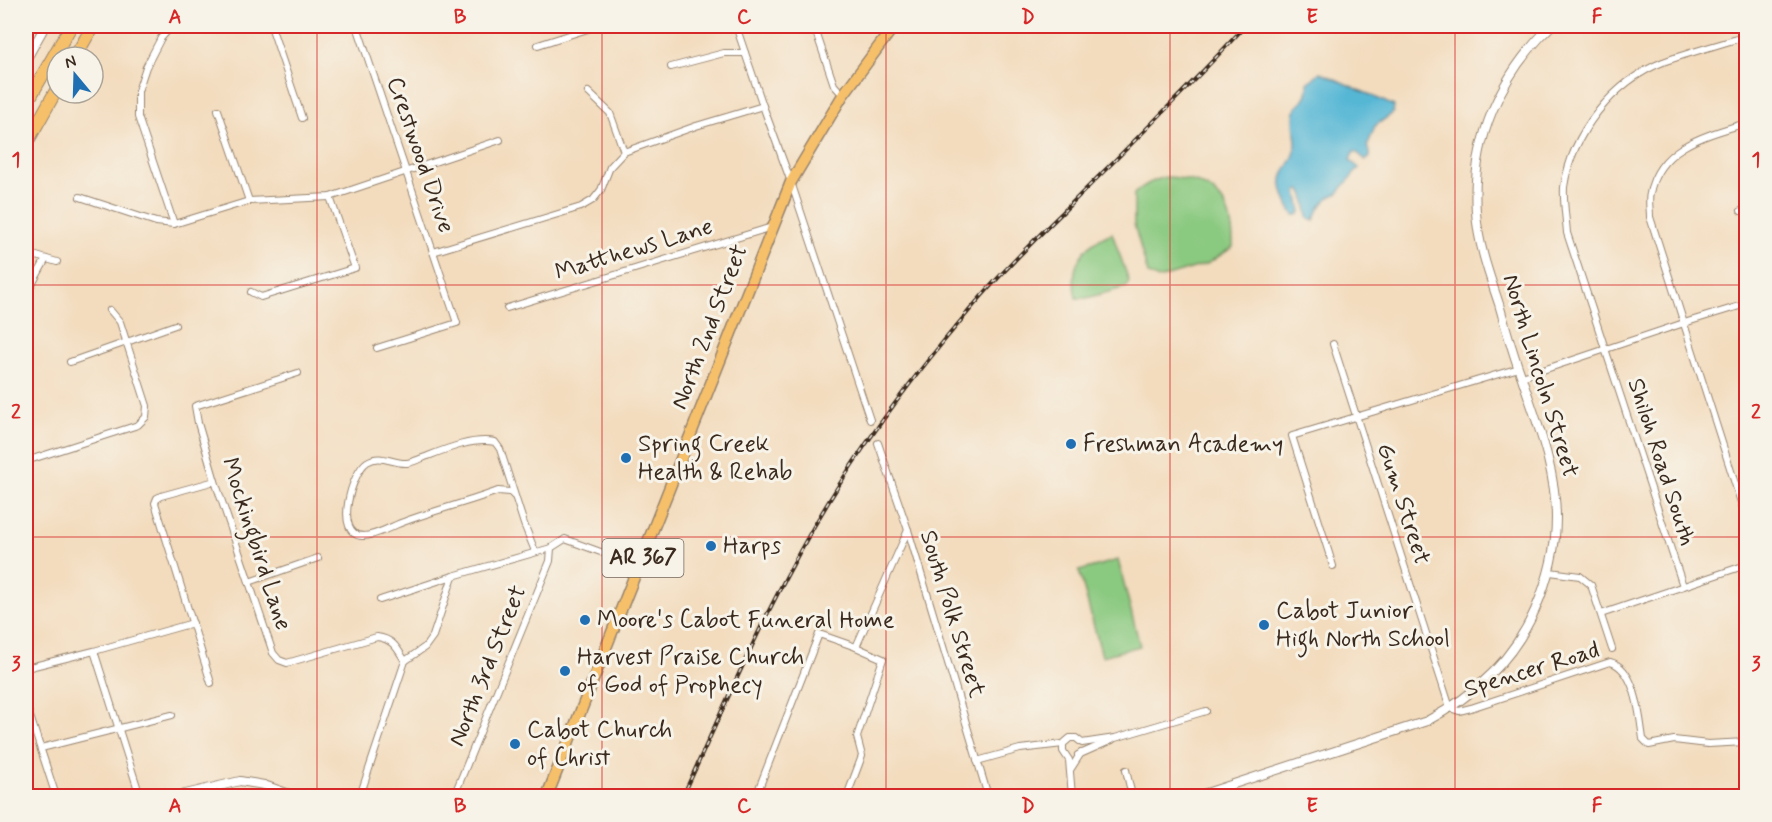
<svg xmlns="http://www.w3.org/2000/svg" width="1772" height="822" viewBox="0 0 1772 822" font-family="Mynerve,sans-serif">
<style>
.green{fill:#8ac980;stroke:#627a4f;stroke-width:1.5}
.water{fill:#56b7d5;stroke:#48707a;stroke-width:1.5}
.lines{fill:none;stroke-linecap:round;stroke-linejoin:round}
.minor-casing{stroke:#97836e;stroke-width:8}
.tertiary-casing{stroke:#97836e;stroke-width:10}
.primary-casing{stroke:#97836e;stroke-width:13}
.motorway-casing{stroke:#97836e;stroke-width:14}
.minor{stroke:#fff;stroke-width:6}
.tertiary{stroke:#fff;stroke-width:8}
.primary{stroke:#f6c06b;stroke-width:10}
.motorway{stroke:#f6c06b;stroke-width:12}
.rail-casing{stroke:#3b2a1e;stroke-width:4}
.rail{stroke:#f7f3e8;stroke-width:1.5;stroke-dasharray:4.5;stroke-linecap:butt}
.grid{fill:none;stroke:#d62828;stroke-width:1.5;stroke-opacity:0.55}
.poi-dot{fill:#1f6fb2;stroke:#f7f3e8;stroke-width:2}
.labels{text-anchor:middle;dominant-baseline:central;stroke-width:6;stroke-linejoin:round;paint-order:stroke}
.shield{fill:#f7f3e8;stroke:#73665b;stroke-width:1.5}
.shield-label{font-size:22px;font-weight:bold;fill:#3b2a1e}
.street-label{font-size:24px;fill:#3b2a1e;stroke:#f7f3e8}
.poi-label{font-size:24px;fill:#3b2a1e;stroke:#f7f3e8;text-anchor:start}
.neatline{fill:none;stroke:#d62828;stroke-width:2}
.grid-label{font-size:20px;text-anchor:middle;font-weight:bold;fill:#d62828}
</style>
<rect width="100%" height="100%" fill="#f7f3e8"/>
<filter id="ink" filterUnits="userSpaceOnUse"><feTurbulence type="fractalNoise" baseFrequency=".0167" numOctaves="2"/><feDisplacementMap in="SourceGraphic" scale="12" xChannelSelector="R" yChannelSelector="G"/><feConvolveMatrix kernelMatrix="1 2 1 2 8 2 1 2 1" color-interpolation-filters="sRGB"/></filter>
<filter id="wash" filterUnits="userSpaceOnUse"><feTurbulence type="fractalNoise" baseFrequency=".008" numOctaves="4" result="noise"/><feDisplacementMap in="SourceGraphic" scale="24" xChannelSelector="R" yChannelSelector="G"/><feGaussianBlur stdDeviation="1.35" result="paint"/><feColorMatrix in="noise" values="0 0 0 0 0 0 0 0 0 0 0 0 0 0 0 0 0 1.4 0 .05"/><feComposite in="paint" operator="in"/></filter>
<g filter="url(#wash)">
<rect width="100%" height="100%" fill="#f3dcbe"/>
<g class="green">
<path d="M1166,177C1212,179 1234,200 1233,247L1207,264L1158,279L1148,274L1134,224V194C1143,185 1153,180 1166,177Z"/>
<path d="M1112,233L1129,281L1126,287L1087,298H1076C1069,265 1081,246 1112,233Z"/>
<polygon points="1118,560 1140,646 1102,656 1079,571"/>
</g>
<path class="water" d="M1320,72L1394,106L1393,113L1375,126L1367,147L1370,152V157L1366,160L1355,151L1352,155L1350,160L1359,168L1338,193L1328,198L1320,207L1314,220L1308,218L1304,195L1301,190L1297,191L1301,211L1298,215H1294C1288,207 1280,189 1282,179C1285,166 1295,162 1296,144C1296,136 1292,118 1295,111C1298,101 1309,102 1308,83Z"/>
</g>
<g filter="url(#ink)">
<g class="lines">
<defs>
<g id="minor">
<polyline points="172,26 161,38 146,67 138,91 138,117 174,224 249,201 330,197 500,140"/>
<polyline points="271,26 302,118"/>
<polyline points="357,26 457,323 377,348"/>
<polyline points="736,26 763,106 791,182 870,420"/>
<polyline points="814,26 834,85 843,95"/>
<polyline points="1743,26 1746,36"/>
<polyline points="538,45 597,26"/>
<polyline points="671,67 724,53 745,53"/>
<polyline points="588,92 610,113 624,152"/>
<polyline points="218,110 249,201"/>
<path d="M1746,123C1707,135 1659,146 1650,193C1648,200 1650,209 1650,217L1746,518"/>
<polyline points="80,197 156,222 174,224"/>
<polyline points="1741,211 1746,209"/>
<polyline points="433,252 581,207 593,200 601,190 610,167 624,152 696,126 763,106"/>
<polyline points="26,253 57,262"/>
<polyline points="251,292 261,297 355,268 330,197"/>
<polyline points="26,295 46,259"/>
<polyline points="507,308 772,227"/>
<path d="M1333,344L1450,708L1459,711L1471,708L1610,662C1636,668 1640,718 1643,739L1649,745L1674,740L1708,744L1746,742"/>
<polyline points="70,362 175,325"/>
<path d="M298,373L195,406L198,423L215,481L273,653L279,660L287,663L377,637C393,639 397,648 405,661"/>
<polyline points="1522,377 1684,323 1746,304"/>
<polyline points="878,443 908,530 988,796"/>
<polyline points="26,461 138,425 146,417 147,406 120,322 110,310"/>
<path d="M515,497L510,492L498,491C468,502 436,510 406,521C393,525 377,536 363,536C333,535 352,472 367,462C381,453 392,464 407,463C414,462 422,458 428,456C448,448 474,438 495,442L500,449L524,524L535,551"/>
<polyline points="1333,566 1292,436 1519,368"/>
<polyline points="1550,572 1580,576 1591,585 1612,649"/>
<polyline points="249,582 318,558"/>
<path d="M1683,586L1567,233C1566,218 1563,201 1564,187C1572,133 1613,82 1663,62C1690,52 1719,45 1746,36"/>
<polyline points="380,600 453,576 551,548 565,539 639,566"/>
<polyline points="1601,614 1746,565"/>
<polyline points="94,651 140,796"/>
<polyline points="26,668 94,651 193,623"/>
<polyline points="211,683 155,503 157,498 161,496 215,481"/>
<polyline points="26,704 56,796"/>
<polyline points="1063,744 1063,751 1069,760 1072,796"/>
<polyline points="41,748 172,715"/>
<polyline points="1078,755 1112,740"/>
<polyline points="977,761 1020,749 1063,744 1070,738 1076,738 1082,743 1115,738 1206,711"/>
<polyline points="1070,770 1081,753"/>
<polyline points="1126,770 1132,796"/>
<polyline points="360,796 405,661 425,647 433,636 453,576"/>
<polyline points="454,796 550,561 551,548"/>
<polyline points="756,796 819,634 856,647"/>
<polyline points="847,796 862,756 857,737 883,659 856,647 908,530"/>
</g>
<g id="tertiary">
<polyline points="26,60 45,26"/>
<polyline points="177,796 240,781 264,785 295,796"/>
<path d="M1197,796L1427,721C1474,696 1513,660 1535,610C1548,580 1556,550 1556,518C1556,469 1537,423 1522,378C1513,354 1506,329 1499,304C1489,274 1478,244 1476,212C1471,140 1500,75 1551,26"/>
</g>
<polyline id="primary" points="547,796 791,182 843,95 894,26"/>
<g id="motorway">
<polyline points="75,57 93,26"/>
<polyline points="26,104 71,26"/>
<polyline points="26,144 57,89"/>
</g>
</defs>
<use href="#minor" class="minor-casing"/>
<use href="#tertiary" class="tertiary-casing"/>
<use href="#primary" class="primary-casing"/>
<use href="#motorway" class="motorway-casing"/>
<use href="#minor" class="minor"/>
<use href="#tertiary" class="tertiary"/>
<use href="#primary" class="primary"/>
<use href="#motorway" class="motorway"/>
<defs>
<path id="rail" d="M683,796C731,692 777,582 839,485C876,426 918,371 963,318C993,281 1028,246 1063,212C1124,151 1187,90 1245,26"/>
</defs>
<use href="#rail" class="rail-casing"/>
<use href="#rail" class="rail"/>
</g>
</g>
<path class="grid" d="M317,26V796M602,26V796M886,26V796M1170,26V796M1455,26V796M26,285H1746M26,537H1746"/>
<g class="poi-dot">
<circle cx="1071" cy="444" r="6"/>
<circle cx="626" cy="458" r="6"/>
<circle cx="711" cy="546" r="6"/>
<circle cx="585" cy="620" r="6"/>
<circle cx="1264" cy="625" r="6"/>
<circle cx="565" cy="671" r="6"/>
<circle cx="515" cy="744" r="6"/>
</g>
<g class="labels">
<rect class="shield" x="602.5" y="539" width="81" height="38" rx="4.5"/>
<g class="shield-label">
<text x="643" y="558">AR 367</text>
</g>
<g class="street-label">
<text transform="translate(420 155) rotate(71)">Crestwood Drive</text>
<text transform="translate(634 250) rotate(-17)">Matthews Lane</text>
<text transform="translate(710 327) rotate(-69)">North 2nd Street</text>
<text transform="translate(1540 376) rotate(73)">North Lincoln Street</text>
<text transform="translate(1661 462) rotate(72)">Shiloh Road South</text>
<text transform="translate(1403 504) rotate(72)">Gum Street</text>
<text transform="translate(256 544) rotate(72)">Mockingbird Lane</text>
<text transform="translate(952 614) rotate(73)">South Polk Street</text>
<text transform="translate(488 666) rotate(-68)">North 3rd Street</text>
<text transform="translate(1532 670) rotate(-17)">Spencer Road</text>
</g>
<g class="poi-label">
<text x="638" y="444">Spring Creek<tspan x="638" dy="28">Health &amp; Rehab</tspan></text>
<text x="1083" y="444">Freshman Academy</text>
<text x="723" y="546">Harps</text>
<text x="1276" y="611">Cabot Junior<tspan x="1276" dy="28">High North School</tspan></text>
<text x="597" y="620">Moore's Cabot Funeral Home</text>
<text x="577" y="657">Harvest Praise Church<tspan x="577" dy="28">of God of Prophecy</tspan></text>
<text x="527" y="730">Cabot Church<tspan x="527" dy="28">of Christ</tspan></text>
</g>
</g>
<rect width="1772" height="822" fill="none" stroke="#f7f3e8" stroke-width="66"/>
<g transform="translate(75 75) rotate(341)"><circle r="28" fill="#f7f3e8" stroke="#aca397" stroke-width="1.5"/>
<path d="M0-4.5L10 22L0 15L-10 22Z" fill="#1f6fb2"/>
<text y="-9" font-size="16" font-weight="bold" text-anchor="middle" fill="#3b2a1e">N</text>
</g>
<rect x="33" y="33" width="1706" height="756" class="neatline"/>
<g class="grid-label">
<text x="175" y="23">A</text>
<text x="460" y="23">B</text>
<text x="744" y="23">C</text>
<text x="1028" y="23">D</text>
<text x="1312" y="23">E</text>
<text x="1597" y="23">F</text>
<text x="16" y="166">1</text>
<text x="1756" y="166">1</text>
<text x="16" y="418">2</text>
<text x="1756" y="418">2</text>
<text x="16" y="670">3</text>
<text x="1756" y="670">3</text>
<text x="175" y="812">A</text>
<text x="460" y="812">B</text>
<text x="744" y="812">C</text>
<text x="1028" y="812">D</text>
<text x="1312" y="812">E</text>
<text x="1597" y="812">F</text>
</g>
</svg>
